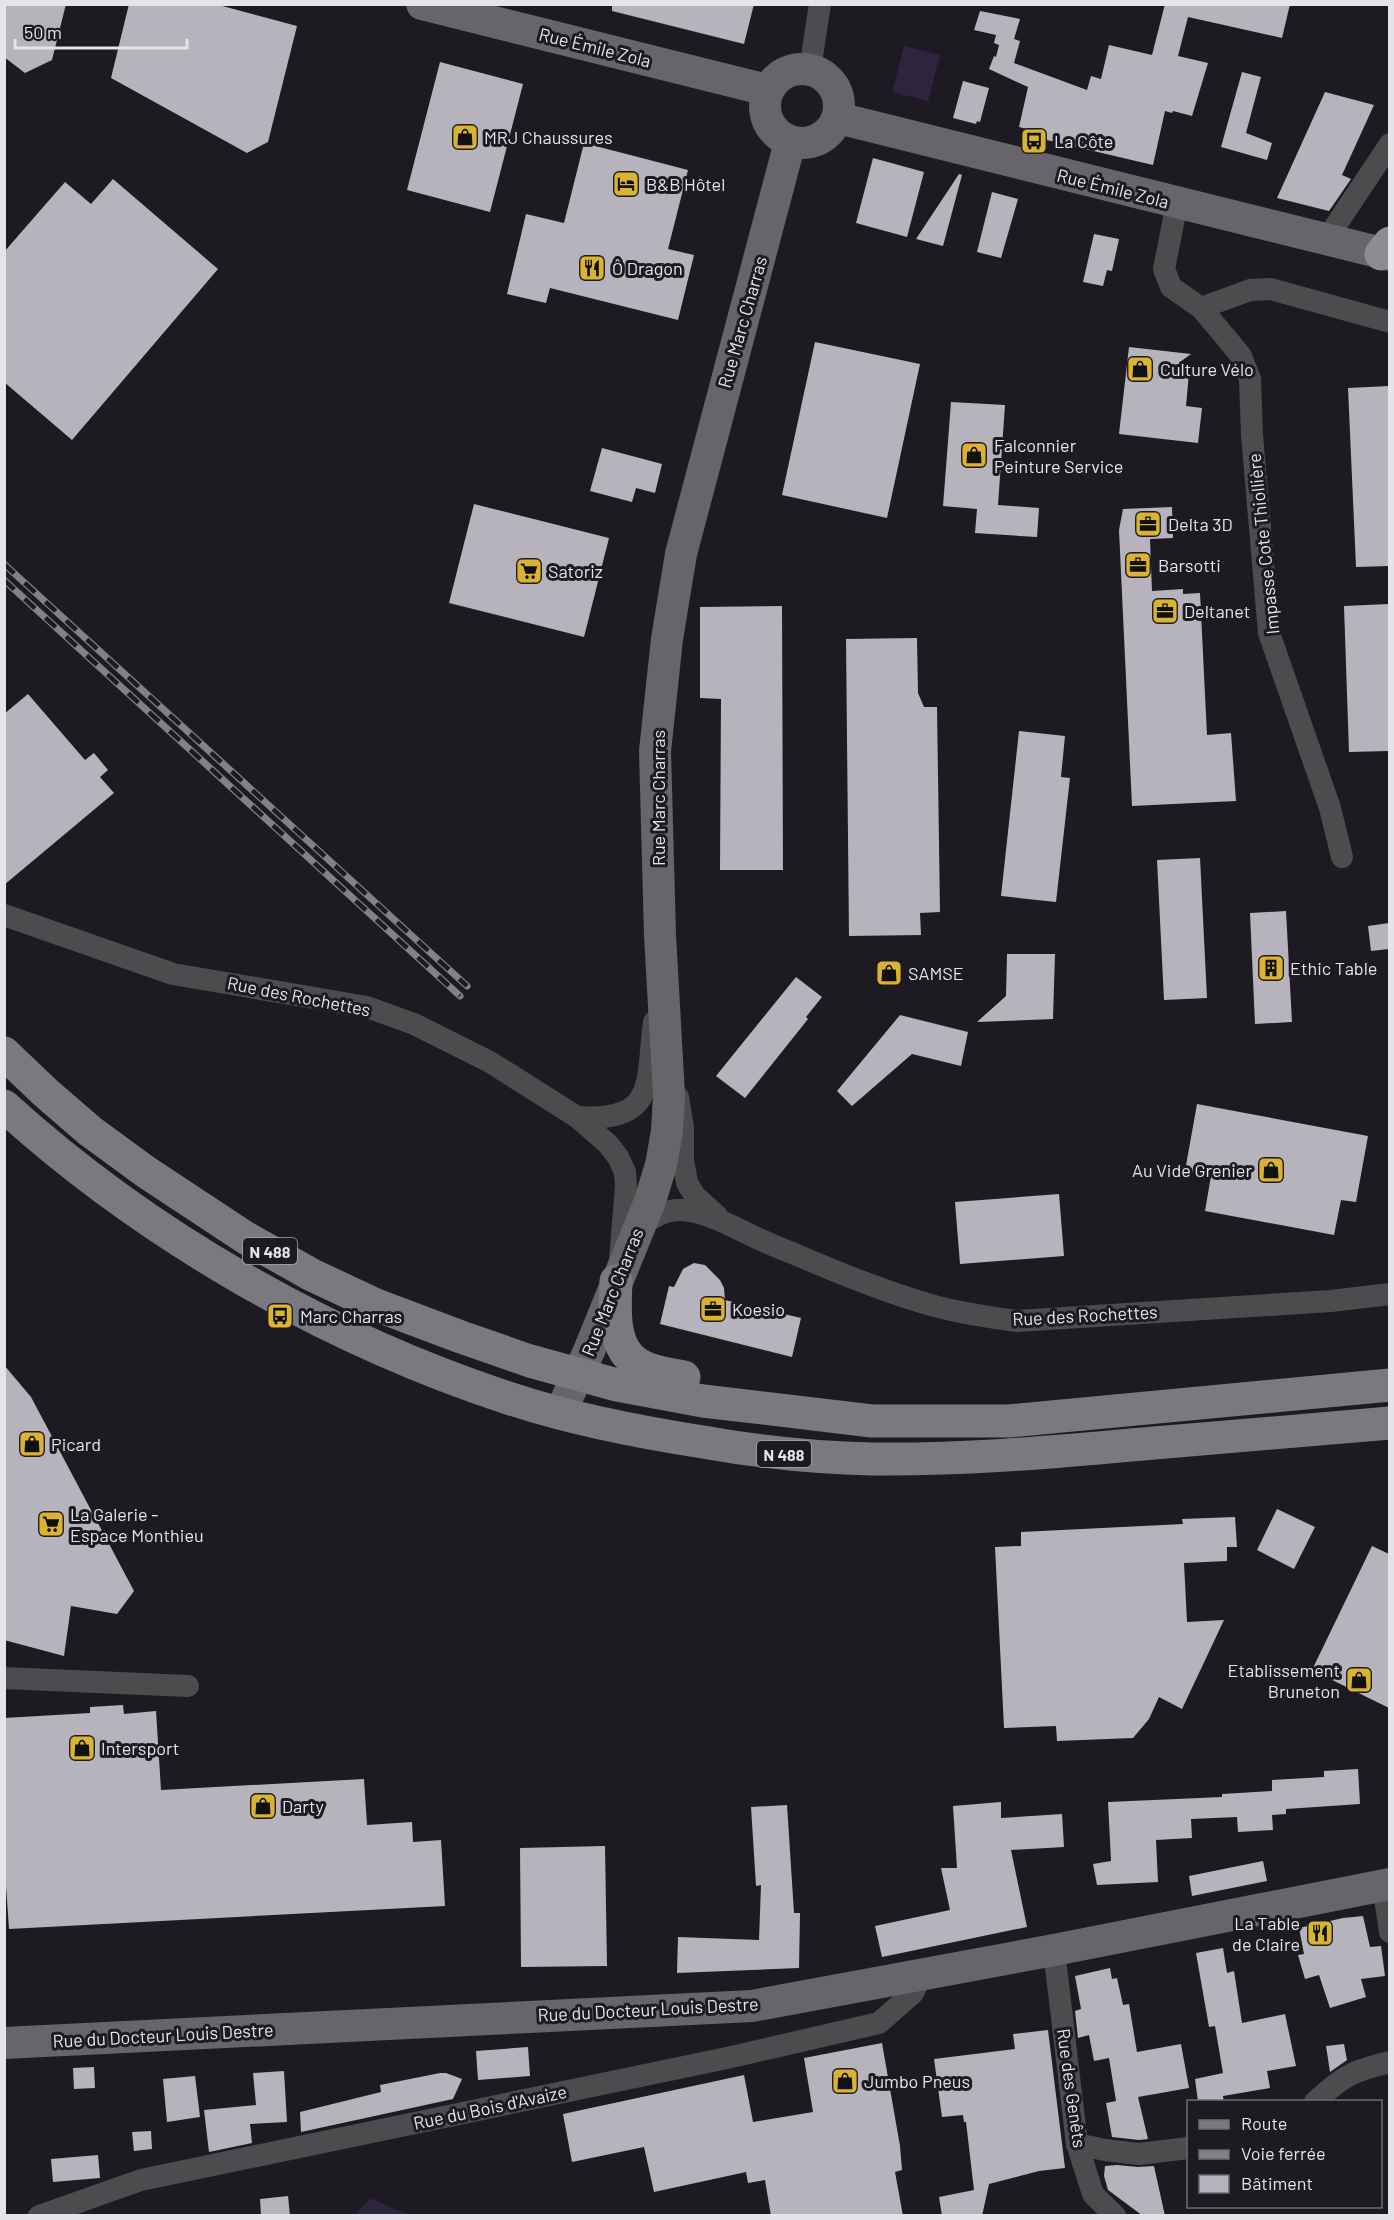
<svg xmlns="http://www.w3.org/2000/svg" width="1394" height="2220" viewBox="0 0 1394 2220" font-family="Barlow,sans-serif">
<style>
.green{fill:#2e243e}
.building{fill:#b6b3bd}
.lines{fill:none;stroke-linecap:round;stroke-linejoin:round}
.street{stroke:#4c4b4e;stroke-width:22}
.secondary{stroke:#67656a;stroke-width:32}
.primary{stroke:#7b7980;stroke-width:33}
.highway{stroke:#8e8b94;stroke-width:33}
.rail-casing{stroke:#838187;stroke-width:7}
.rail{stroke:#1d1b21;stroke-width:4.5;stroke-dasharray:14;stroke-linecap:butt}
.labels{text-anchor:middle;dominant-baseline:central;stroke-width:6;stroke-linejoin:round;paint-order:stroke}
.shield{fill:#1d1b21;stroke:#a9a8ad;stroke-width:1.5}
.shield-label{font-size:16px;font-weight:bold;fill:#e5e4e9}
.street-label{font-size:18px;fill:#e5e4e9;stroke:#1d1b21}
.poi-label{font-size:18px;fill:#e5e4e9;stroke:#1d1b21;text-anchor:start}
</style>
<rect width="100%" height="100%" fill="#1d1b21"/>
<g class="green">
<polygon points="904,46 940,55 928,101 892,92"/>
<polygon points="370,2198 409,2215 356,2215"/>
</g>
<g class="building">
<polygon points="4,4 66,4 52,60 25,73 4,57"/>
<polygon points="129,4 215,4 297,26 268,142 247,153 111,78"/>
<polygon points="612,4 754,4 744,44 612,11"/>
<polygon points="1165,4 1290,4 1282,38 1188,17 1178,56 1208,63 1192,116 1173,111 1172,113 1165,111 1153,165 1034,137 1035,131 1019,127 1028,87 989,69 994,56 996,57 999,45 994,43 996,35 974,30 980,11 1020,19 1014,39 1020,41 1014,63 1087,90 1091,76 1101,79 1109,45 1152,55"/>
<polygon points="440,62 523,84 490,212 407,190"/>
<polygon points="1242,72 1261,77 1246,133 1272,143 1267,160 1221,147"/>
<polygon points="963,81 989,88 980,122 977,121 976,124 953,118"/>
<polygon points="1325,92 1374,105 1342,175 1351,179 1329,211 1277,198"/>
<polygon points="584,143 688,170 668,249 694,255 678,320 550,288 546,303 507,294 526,214 564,223"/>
<polygon points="873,158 924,172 907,237 856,223"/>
<polygon points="959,174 962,175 943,246 916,239"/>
<polygon points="113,179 218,269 72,440 4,382 4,252 65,182 91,204"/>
<polygon points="992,192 1018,199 1001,258 977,252"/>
<polygon points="1094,234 1119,239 1112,271 1107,270 1103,286 1083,282"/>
<polygon points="815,342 920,364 887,518 782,495"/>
<polygon points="1129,347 1191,354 1180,362 1189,373 1186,406 1202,408 1198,443 1119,434"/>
<polygon points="1389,386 1389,566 1356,567 1348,388"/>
<polygon points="951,402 1005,405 998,505 1039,508 1037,537 975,533 977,509 943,506"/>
<polygon points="602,448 662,464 655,493 636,488 632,502 590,491"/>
<polygon points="474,504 609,538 584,637 449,603"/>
<polygon points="1172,507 1173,538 1150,539 1152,591 1183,589 1183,594 1200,593 1207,735 1231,733 1236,801 1132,806 1119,530 1123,509"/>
<polygon points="1389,604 1389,751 1349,752 1344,606"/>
<polygon points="782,606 783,870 720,870 721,699 700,698 700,607"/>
<polygon points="917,638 918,693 924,707 937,707 940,912 920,913 921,935 849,936 846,639"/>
<polygon points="28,694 85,760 94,753 108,770 100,777 114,793 4,885 4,714"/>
<polygon points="1019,731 1065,736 1061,777 1070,778 1056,902 1001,896"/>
<polygon points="1200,858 1207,998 1164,1000 1157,860"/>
<polygon points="1286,911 1292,1022 1255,1024 1250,913"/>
<polygon points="1389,923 1389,949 1371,951 1368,926"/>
<polygon points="1007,954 1055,954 1053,1019 977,1022 1006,996"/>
<polygon points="796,977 822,997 806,1017 808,1019 745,1098 716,1076"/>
<polygon points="900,1015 968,1032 961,1066 912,1054 852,1106 837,1091"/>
<polygon points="1197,1104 1368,1136 1356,1202 1341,1200 1334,1235 1205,1211 1211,1176 1185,1171"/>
<polygon points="1059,1194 1064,1256 960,1264 955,1202"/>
<polygon points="694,1263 705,1265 720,1280 724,1288 725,1300 801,1318 792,1357 660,1324 669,1286 674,1287 683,1269"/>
<polygon points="4,1365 31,1397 134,1591 117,1614 71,1606 64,1656 4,1640"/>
<polygon points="1277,1509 1315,1527 1294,1569 1257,1550"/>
<polygon points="1235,1517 1237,1547 1227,1547 1227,1561 1184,1563 1187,1622 1224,1620 1182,1709 1159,1697 1149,1719 1133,1738 1057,1741 1056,1726 1004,1728 995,1547 1021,1546 1021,1532 1183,1524 1182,1519"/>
<polygon points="1372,1546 1389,1554 1389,1708 1312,1670"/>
<polygon points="123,1705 124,1714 156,1711 161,1790 364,1779 367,1825 412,1822 413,1842 441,1840 445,1906 9,1929 4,1857 4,1718 90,1713 90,1707"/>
<polygon points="1358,1769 1360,1804 1286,1809 1286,1814 1272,1815 1273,1830 1238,1832 1237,1817 1191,1819 1192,1838 1156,1840 1158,1882 1097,1885 1093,1864 1111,1861 1108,1802 1222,1797 1222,1794 1272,1791 1272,1780 1324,1777 1324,1771"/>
<polygon points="1001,1802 1001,1818 1062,1814 1064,1847 1011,1850 1027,1927 882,1957 875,1926 950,1910 941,1868 957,1868 953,1806"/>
<polygon points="787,1805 794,1913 800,1913 799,1968 677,1973 678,1937 759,1940 761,1885 756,1886 751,1807"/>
<polygon points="605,1846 607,1966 521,1967 520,1848"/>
<polygon points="1263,1861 1267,1881 1192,1896 1189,1876"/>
<polygon points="1363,1916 1370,1947 1381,1946 1385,1976 1361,1979 1366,1997 1330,2008 1319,1975 1305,1979 1298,1955 1304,1954 1299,1928 1343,1918"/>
<polygon points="1223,1948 1227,1973 1234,1971 1242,2023 1285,2014 1296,2066 1267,2071 1270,2088 1223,2096 1224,2102 1198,2102 1195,2079 1223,2073 1215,2026 1209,2027 1196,1953"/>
<polygon points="1110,1968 1112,1979 1117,1978 1123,2005 1129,2004 1137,2052 1181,2044 1189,2088 1138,2097 1148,2139 1139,2140 1112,2137 1106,2103 1116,2101 1109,2058 1094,2061 1089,2035 1078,2038 1075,2011 1081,2009 1075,1976"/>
<polygon points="1048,2030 1065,2168 1039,2171 989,2184 982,2216 942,2216 939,2197 974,2190 966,2122 964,2122 963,2115 942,2117 934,2059 1015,2049 1013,2034"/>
<polygon points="882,2043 900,2146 902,2170 895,2172 903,2216 771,2216 765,2180 748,2183 746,2172 654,2192 644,2147 572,2162 563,2114 744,2075 753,2122 813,2112 804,2058"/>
<polygon points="1344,2044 1347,2060 1330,2072 1326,2046"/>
<polygon points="528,2047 530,2076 478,2080 476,2051"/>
<polygon points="94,2067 95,2088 74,2089 73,2068"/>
<polygon points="284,2071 287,2122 250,2124 252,2143 209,2152 204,2110 256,2105 253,2073"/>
<polygon points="440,2073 446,2073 462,2079 453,2099 301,2132 300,2112 381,2092 380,2085"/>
<polygon points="195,2076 200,2117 167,2122 163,2079"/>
<polygon points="151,2131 152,2149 134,2151 132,2132"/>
<polygon points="98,2155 100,2178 53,2182 51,2159"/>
<polygon points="1117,2165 1138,2167 1154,2166 1165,2216 1143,2216 1108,2190 1104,2176 1105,2166"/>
<polygon points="288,2196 290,2216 261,2216 260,2199"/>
</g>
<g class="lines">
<g class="street">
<polyline points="810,69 820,4"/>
<polyline points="1177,203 1164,269 1171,287 1201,308 1228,340 1241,356 1250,379 1252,435 1269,633 1330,808 1342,857"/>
<polyline points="1326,240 1390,144"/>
<polyline points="1201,308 1250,290 1271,289 1390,322"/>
<polyline points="4,915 173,974 367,1007 414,1024 490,1062 577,1117 608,1144 618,1157 625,1172 626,1186 620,1260"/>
<polyline points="678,1097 683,1127 683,1160 687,1183 695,1196 717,1216"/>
<path d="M577,1117C657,1122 646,1084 654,1022"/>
<path d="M637,1230C650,1218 664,1209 682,1210C709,1212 735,1228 759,1239C772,1245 784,1250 797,1255C841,1274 885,1292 931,1305C959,1313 988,1317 1017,1321L1331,1301L1390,1294"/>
<polyline points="4,1678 188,1686"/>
<polyline points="1383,1885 1390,1932"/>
<polyline points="1054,1950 1077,2144 1093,2194 1115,2216"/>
<path d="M1315,2102C1343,2076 1352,2071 1390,2062"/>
<polyline points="1077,2144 1105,2150 1139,2154 1188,2148"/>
<polyline points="39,2216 141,2180 727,2058 879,2023 913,1993 922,1974"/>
</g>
<g class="secondary">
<polyline points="422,4 767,90"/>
<circle cx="802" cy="106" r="37"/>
<polyline points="838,118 1390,255"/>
<polyline points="560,1413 589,1351 650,1201 661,1165 667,1131 669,1095 660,935 655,751 667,639 681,554 790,142"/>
<polyline points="4,2043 752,2006 1054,1950 1390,1884"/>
</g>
<g class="primary">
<polyline points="4,1053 46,1093 90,1131 146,1172 246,1238 312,1275 376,1305 461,1337 530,1361 617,1385 703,1401 872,1421 1009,1421 1390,1385"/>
<path d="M4,1106C146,1235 326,1338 508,1398C571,1419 637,1432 703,1442C759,1452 815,1458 872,1459C959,1460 1045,1453 1131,1445C1217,1438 1303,1430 1390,1423"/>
<path d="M616,1281C615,1308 611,1348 638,1364C652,1373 669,1374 684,1377"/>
</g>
<polyline class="highway" points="1381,254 1390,243"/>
<defs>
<g id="rail">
<polyline points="4,564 467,986"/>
<polyline points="4,580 460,996"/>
</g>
</defs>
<use href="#rail" class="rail-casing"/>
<use href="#rail" class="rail"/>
</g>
<defs>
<symbol id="shop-square" viewBox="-11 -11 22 22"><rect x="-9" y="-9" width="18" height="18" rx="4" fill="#dab333" stroke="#1d1b21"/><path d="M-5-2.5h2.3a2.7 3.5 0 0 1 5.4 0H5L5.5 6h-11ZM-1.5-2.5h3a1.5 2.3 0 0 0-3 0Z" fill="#111"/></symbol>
<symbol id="bus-square" viewBox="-11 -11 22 22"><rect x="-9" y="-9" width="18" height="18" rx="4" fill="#dab333" stroke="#1d1b21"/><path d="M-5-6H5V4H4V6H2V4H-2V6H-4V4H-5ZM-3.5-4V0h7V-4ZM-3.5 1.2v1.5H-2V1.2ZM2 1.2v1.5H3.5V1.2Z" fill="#111"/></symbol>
<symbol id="hotel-square" viewBox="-11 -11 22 22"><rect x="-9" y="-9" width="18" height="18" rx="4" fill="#dab333" stroke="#1d1b21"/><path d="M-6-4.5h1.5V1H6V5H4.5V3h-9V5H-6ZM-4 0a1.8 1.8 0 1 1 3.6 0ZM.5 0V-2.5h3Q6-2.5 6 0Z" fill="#111"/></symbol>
<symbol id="restaurant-square" viewBox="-11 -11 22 22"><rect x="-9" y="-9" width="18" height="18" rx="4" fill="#dab333" stroke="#1d1b21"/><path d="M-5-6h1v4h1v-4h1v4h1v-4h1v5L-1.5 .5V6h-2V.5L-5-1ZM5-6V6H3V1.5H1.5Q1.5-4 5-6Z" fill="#111"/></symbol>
<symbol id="office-square" viewBox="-11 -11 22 22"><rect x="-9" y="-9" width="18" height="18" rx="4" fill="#dab333" stroke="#1d1b21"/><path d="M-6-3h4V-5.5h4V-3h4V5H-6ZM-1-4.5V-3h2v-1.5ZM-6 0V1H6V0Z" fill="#111"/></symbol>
<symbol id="supermarket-square" viewBox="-11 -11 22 22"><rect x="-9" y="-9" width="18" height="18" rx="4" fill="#dab333" stroke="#1d1b21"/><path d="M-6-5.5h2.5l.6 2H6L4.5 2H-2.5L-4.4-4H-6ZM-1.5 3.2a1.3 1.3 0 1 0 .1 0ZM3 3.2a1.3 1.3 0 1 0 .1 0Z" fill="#111"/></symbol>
<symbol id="building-square" viewBox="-11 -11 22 22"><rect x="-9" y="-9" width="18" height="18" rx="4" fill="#dab333" stroke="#1d1b21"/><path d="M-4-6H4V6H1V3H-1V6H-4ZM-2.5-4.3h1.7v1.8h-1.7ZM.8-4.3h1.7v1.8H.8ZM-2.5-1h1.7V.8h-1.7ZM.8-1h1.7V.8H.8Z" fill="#111"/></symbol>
</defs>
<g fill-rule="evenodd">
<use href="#shop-square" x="450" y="122" width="30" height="30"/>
<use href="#bus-square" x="1019" y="126" width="30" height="30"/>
<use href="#hotel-square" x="611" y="169" width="30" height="30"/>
<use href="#restaurant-square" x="577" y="253" width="30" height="30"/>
<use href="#shop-square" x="1125" y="354" width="30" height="30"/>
<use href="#shop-square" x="959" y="440" width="30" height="30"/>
<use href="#office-square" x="1133" y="509" width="30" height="30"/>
<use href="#office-square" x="1123" y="550" width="30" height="30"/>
<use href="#supermarket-square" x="514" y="556" width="30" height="30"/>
<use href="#office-square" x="1150" y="596" width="30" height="30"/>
<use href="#building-square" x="1256" y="953" width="30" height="30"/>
<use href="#shop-square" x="874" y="958" width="30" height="30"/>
<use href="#shop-square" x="1256" y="1155" width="30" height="30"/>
<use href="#office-square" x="698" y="1294" width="30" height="30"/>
<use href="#bus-square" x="265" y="1301" width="30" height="30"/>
<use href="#shop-square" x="17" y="1429" width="30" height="30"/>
<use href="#supermarket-square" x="36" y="1509" width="30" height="30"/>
<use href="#shop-square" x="1344" y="1665" width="30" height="30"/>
<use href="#shop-square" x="67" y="1733" width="30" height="30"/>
<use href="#shop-square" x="248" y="1791" width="30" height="30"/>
<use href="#restaurant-square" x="1305" y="1918" width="30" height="30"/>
<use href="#shop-square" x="830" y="2066" width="30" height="30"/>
</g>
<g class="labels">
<g class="shield">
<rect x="243" y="1238" width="54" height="26" rx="4.5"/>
<rect x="757" y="1441" width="54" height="26" rx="4.5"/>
</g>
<g class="shield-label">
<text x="270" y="1251">N 488</text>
<text x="784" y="1454">N 488</text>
</g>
<g class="street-label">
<text transform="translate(595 47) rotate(14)">Rue Émile Zola</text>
<text transform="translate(1113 188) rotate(14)">Rue Émile Zola</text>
<text transform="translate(742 322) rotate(-74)">Rue Marc Charras</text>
<text transform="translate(1263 544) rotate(-96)">Impasse Cote Thiollière</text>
<text transform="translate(658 798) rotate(-90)">Rue Marc Charras</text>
<text transform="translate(299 996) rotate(11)">Rue des Rochettes</text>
<text transform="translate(612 1292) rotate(-68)">Rue Marc Charras</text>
<text transform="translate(1085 1315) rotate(-3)">Rue des Rochettes</text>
<text transform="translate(648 2009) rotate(-3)">Rue du Docteur Louis Destre</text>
<text transform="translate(163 2035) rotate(-3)">Rue du Docteur Louis Destre</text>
<text transform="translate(1072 2088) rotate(82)">Rue des Genêts</text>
<text transform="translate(490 2107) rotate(-12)">Rue du Bois d'Avaize</text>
</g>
<g class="poi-label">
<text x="484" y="137">MRJ Chaussures</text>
<text x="1054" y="141">La Côte</text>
<text x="646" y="184">B&amp;B Hôtel</text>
<text x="612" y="268">Ô Dragon</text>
<text x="1160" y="369">Culture Vélo</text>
<text x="994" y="445">Falconnier<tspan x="994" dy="21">Peinture Service</tspan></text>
<text x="1168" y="524">Delta 3D</text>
<text x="1158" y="565">Barsotti</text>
<text x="548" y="571">Satoriz</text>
<text x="1184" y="611">Deltanet</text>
<text x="1290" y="968">Ethic Table</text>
<text x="908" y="973">SAMSE</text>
<text x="1252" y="1170" text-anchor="end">Au Vide Grenier</text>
<text x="732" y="1309">Koesio</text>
<text x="300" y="1316">Marc Charras</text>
<text x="51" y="1444">Picard</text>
<text x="70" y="1514">La Galerie -<tspan x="70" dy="21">Espace Monthieu</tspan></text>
<text x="1340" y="1670" text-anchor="end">Etablissement<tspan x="1340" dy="21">Bruneton</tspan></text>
<text x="101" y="1748">Intersport</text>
<text x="282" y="1806">Darty</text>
<text x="1300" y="1923" text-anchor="end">La Table<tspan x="1300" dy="21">de Claire</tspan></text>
<text x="864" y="2081">Jumbo Pneus</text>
</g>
</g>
<rect width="1394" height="2220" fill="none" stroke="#e5e4e9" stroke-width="12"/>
<rect x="1187" y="2100" width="195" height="108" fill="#1d1b21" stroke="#6d6b71" stroke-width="1.5"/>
<rect x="1199" y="2120" width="30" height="9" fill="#7b7980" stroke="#6d6b71" stroke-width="1.5"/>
<text x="1241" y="2130" font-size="18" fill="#e5e4e9">Route</text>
<rect x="1199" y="2150" width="30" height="9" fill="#838187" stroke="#6d6b71" stroke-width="1.5"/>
<text x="1241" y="2160" font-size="18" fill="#e5e4e9">Voie ferrée</text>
<rect x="1199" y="2175" width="30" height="18" fill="#b6b3bd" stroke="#6d6b71" stroke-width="1.5"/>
<text x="1241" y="2190" font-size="18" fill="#e5e4e9">Bâtiment</text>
<path d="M15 39v9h172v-9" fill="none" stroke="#e5e4e9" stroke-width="3"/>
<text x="24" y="39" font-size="18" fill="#e5e4e9" stroke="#1d1b21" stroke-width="4.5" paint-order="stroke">50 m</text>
</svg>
